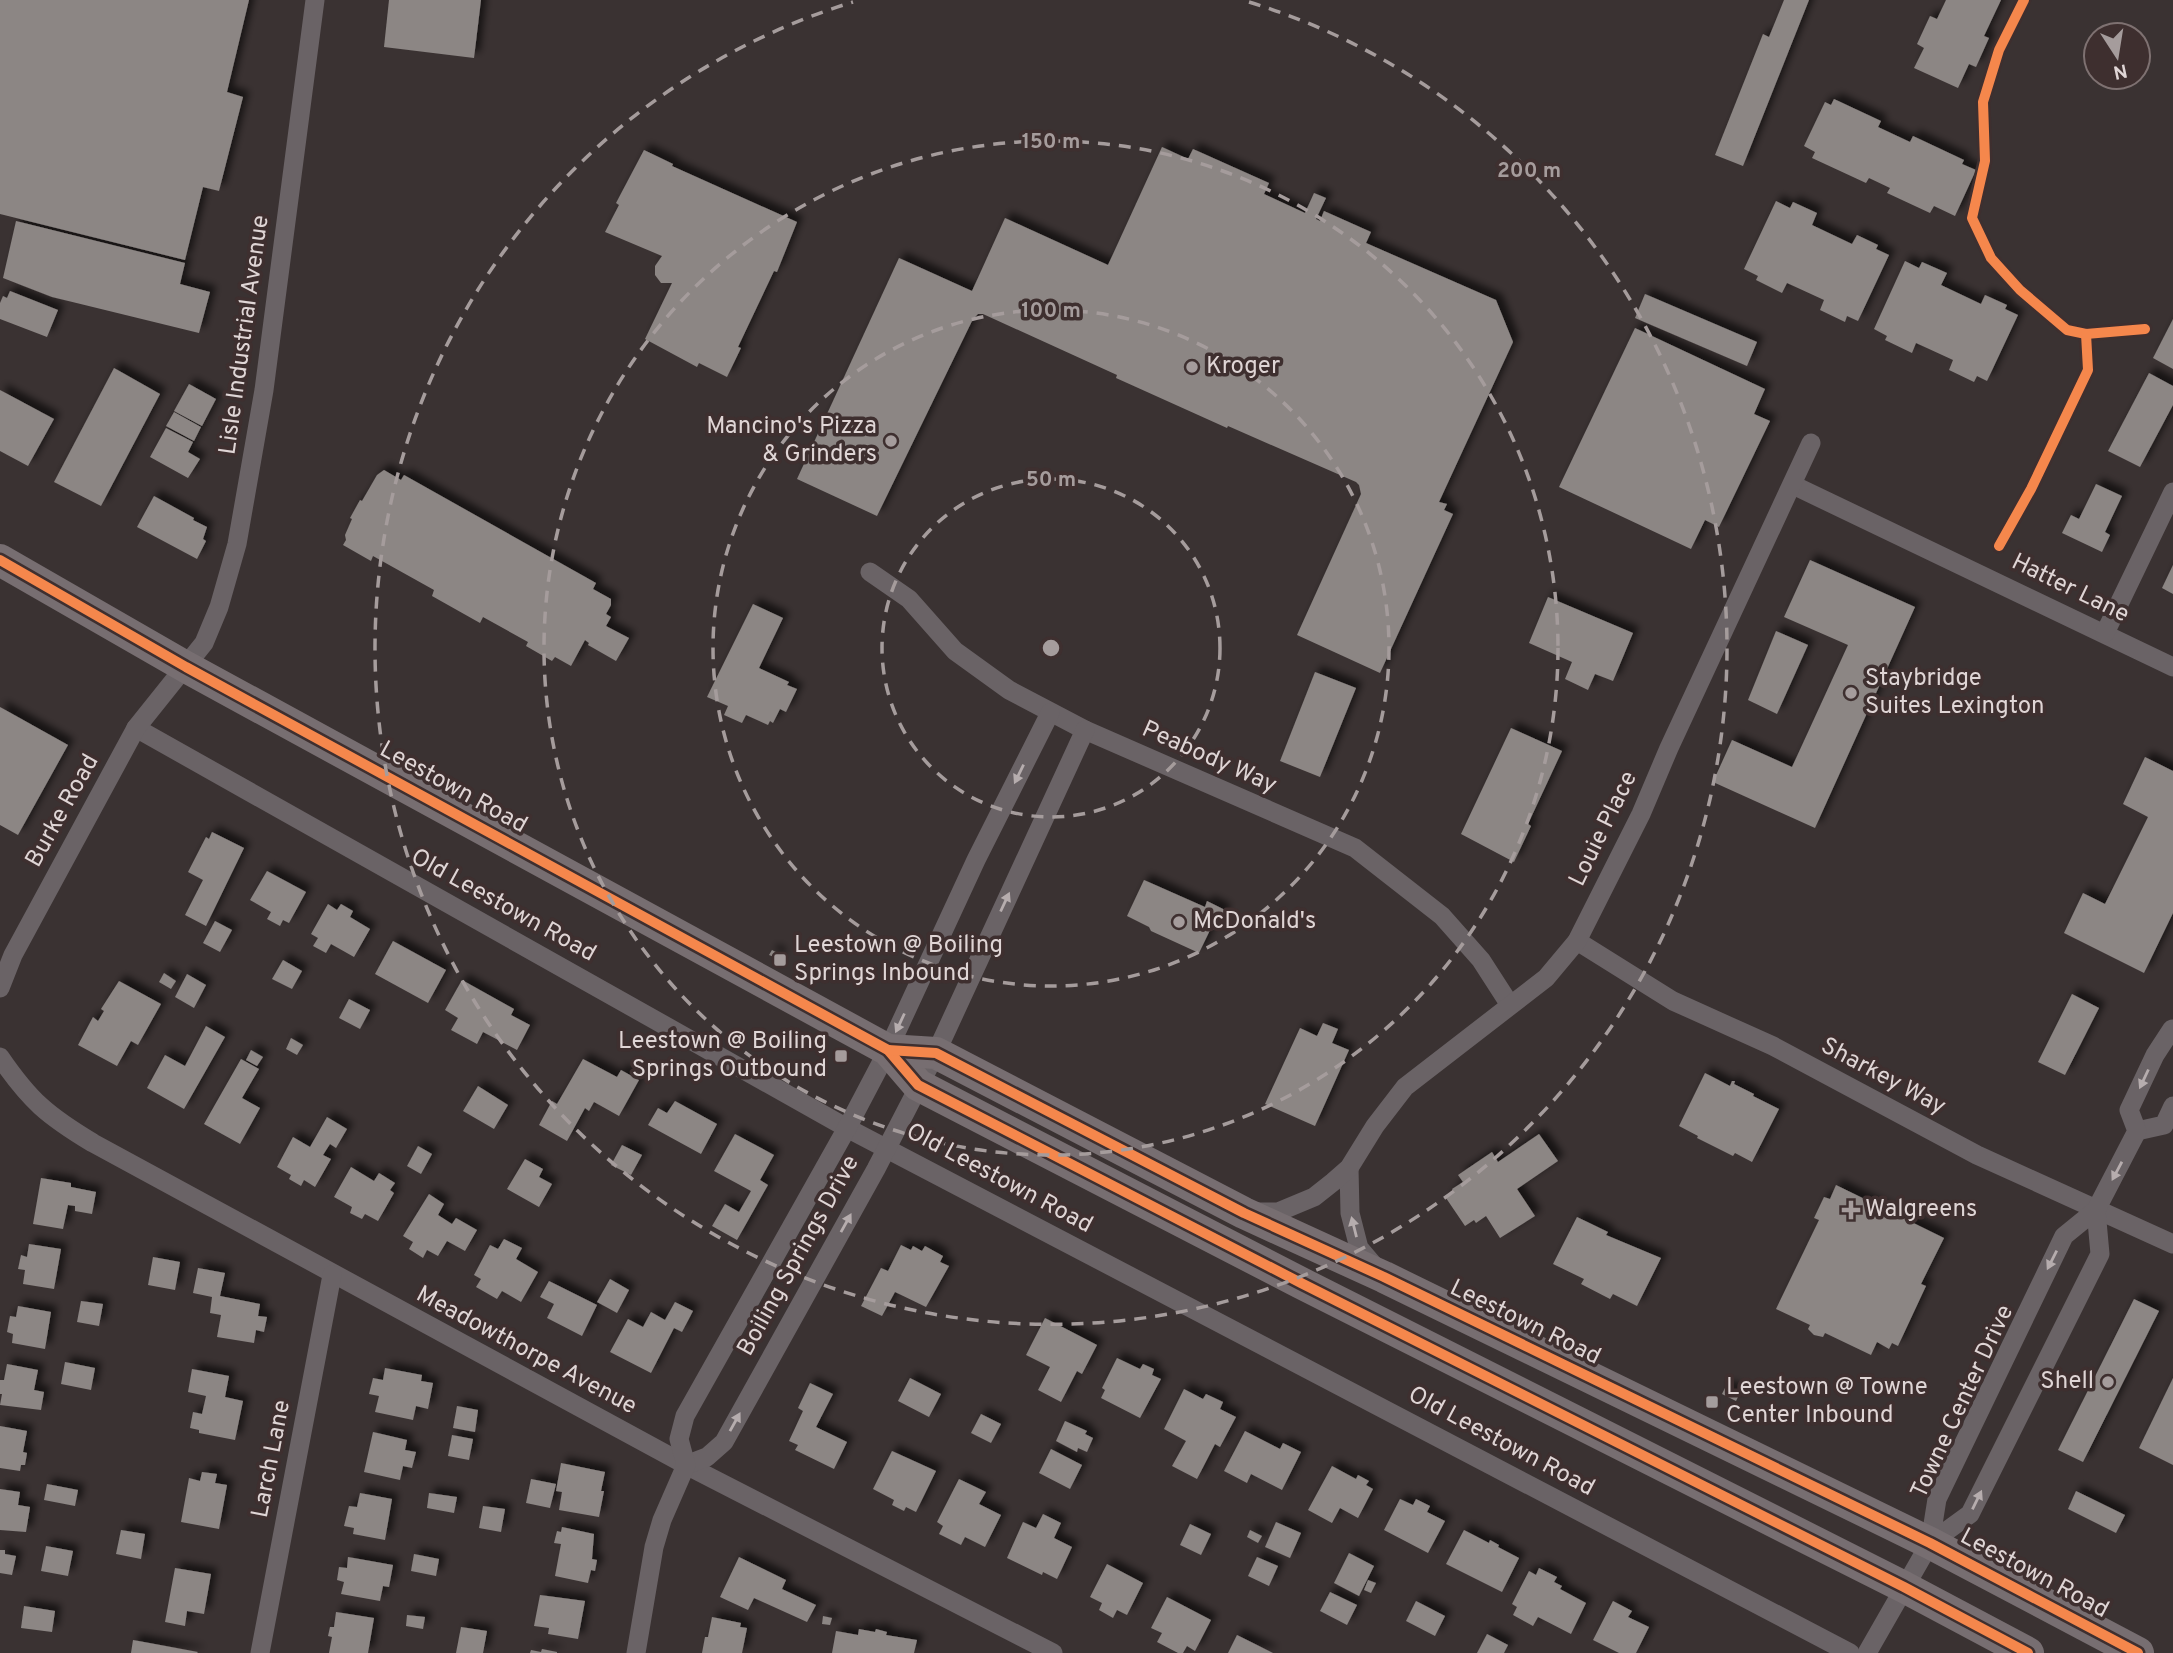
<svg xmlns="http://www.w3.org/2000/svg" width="2173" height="1653" viewBox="0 0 2173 1653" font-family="Overpass,sans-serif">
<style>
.building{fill:#8c8684;filter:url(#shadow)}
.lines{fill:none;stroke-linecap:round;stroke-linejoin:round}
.street{stroke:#6a6366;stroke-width:19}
.primary{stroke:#776e71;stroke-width:32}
.cycleway-casing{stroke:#3e2f2f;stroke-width:15}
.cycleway{stroke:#f5874c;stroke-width:10}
.oneway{fill:#b6adae}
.ring{fill:none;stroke:#a59c9c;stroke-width:3.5;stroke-dasharray:12 9}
.poi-dot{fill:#a59c9c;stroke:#3e2f2f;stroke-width:2.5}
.labels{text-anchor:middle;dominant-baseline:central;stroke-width:7;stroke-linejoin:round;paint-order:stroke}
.street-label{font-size:24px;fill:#dfd5d5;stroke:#3e2f2f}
.poi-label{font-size:24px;fill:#dfd5d5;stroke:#3e2f2f;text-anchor:start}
.centre{fill:#a59c9c;stroke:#3e2f2f;stroke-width:3.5}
.ring-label{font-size:21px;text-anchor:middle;font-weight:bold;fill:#a59c9c;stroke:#3e2f2f;stroke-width:7;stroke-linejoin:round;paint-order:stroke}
</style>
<defs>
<filter id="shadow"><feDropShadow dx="6" dy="-6" stdDeviation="3.5" flood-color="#0009"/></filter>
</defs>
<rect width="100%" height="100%" fill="#3a3232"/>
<g class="building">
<polygon points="0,0 249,0 227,92 243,97 219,191 203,187 185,260 0,214"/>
<polygon points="389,0 481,0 474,58 384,47"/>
<polygon points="1784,0 1809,0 1743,166 1715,155 1763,34 1769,37"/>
<polygon points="1946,0 2001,0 1984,36 1989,38 1976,67 1969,64 1958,88 1914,68 1924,48 1917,44 1930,16 1937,19"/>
<polygon points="1834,99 1881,121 1878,127 1910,142 1913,136 1964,160 1962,164 1976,170 1955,216 1934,206 1930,213 1887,193 1890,188 1869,178 1866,183 1812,158 1815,152 1804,146 1825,102 1831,105"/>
<polygon points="1162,147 1188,159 1193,149 1269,183 1264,194 1305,213 1314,193 1326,198 1316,219 1320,221 1324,211 1371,232 1366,243 1496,300 1513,342 1439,502 1447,504 1444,510 1453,514 1380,673 1297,635 1361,494 1359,485 1356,482 1228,426 1227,428 1116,378 1117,375 983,314 978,314 973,319 877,516 797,479 899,258 972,291 1005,218 1108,265"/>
<polygon points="644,150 673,164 672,166 797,222 777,272 774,271 738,347 741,348 727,377 699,363 697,367 645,339 672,283 661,283 655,275 655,266 662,256 605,232 619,205 616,203"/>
<polygon points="1776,201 1790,208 1793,202 1817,213 1812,225 1852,244 1857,235 1878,245 1876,249 1889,255 1858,321 1847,316 1845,322 1820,310 1824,300 1787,283 1782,293 1756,280 1758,276 1744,269"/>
<polygon points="16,221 185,263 180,284 210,292 199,333 52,297 3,278"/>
<polygon points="1905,261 1919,268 1922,262 1947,273 1941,285 1981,304 1985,295 2007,305 2005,309 2018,315 1987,381 1977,376 1974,382 1949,370 1953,360 1916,343 1912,353 1885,340 1887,336 1874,329"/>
<polygon points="10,291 58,310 47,337 0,319 0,303 3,296 7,298"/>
<polygon points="1645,294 1757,342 1747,366 1635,318"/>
<polygon points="2173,319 2173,369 2153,358"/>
<polygon points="1635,328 1765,389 1754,414 1770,421 1719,527 1705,520 1691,549 1559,487"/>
<polygon points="114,368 160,394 101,506 54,482"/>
<polygon points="2149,373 2173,386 2173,405 2140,467 2108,451"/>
<polygon points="189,384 216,399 202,426 174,411"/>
<polygon points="0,390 54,419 28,466 0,451"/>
<polygon points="174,412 201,427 194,441 166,426"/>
<polygon points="166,428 193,442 188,452 200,459 188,478 150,457"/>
<polygon points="384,470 401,480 404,475 596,583 593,589 611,599 611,605 606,614 611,617 606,626 629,638 616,661 588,645 589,643 585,640 571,666 555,657 552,661 526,646 528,642 483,617 480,623 432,596 434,590 373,556 371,561 343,545 346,540 345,535 352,519 350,518 360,500 362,501 377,475"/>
<polygon points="2096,484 2122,496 2105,532 2110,535 2102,552 2062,533 2071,515 2079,519"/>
<polygon points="154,496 194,518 193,520 207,527 203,539 206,541 197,559 137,527"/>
<polygon points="1810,560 1915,607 1815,828 1713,782 1732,740 1792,767 1848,645 1784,617"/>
<polygon points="2173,565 2173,594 2162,588"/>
<polygon points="1548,597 1633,633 1613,681 1595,674 1588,690 1565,679 1572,662 1529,643"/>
<polygon points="753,604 783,618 759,668 789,682 787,685 797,689 786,712 780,709 773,723 770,721 768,725 746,715 742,723 724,715 728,706 707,697"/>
<polygon points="1776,631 1808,645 1777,714 1748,700"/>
<polygon points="1315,672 1356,688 1320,777 1280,761"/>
<polygon points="0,707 68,745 18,835 0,825"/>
<polygon points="1511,728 1562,751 1528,824 1531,826 1514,862 1461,834"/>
<polygon points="2145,757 2173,771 2173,913 2144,973 2064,933 2083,893 2105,904 2148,817 2123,804"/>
<polygon points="212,832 244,848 206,926 185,915 203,880 188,872 206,837 209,839"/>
<polygon points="267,871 306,892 289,923 283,920 280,926 267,919 271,912 250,900"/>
<polygon points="1144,880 1205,907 1207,901 1225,910 1215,930 1211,928 1199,953 1151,931 1149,927 1127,916"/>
<polygon points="328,904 337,910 341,904 353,911 350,917 370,929 354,957 331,944 326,953 313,946 318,938 311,934"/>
<polygon points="215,921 232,930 220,952 203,943"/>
<polygon points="393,941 446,970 428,1003 375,974"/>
<polygon points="772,950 781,955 779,959 769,955"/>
<polygon points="283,960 302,971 292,989 272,979"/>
<polygon points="164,973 176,981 171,989 159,982"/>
<polygon points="187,974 206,985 194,1008 175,997"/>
<polygon points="462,980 514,1009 511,1015 530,1025 517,1050 483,1032 477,1044 451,1030 458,1018 445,1010"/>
<polygon points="119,981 161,1004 138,1045 131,1041 117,1066 78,1045 93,1017 98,1021 104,1011 101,1009"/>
<polygon points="2072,994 2099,1008 2065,1075 2038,1062"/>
<polygon points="349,999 370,1010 360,1029 339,1018"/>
<polygon points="1323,1023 1338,1029 1332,1043 1349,1050 1315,1126 1265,1104 1300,1028 1317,1036"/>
<polygon points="206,1026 225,1037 184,1109 147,1088 165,1055 185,1066"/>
<polygon points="291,1038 303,1045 297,1055 286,1049"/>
<polygon points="251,1050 263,1057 257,1066 246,1060"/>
<polygon points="241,1059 259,1069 242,1098 260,1108 240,1144 204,1124"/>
<polygon points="583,1059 617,1077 621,1070 639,1080 619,1116 594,1102 589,1111 585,1108 567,1141 539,1125 552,1101 557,1104"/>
<polygon points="1705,1073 1730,1086 1732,1081 1735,1081 1734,1084 1754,1094 1753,1096 1779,1109 1752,1162 1735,1153 1733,1156 1697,1138 1698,1136 1679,1126"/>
<polygon points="478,1086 508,1105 494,1129 463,1111"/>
<polygon points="675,1101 717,1124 701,1154 648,1125 658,1108 667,1113"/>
<polygon points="327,1117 347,1129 336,1148 330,1144 323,1155 331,1159 315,1187 304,1180 301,1186 289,1179 291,1175 277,1167 293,1137 310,1147"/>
<polygon points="735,1134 774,1155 760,1180 768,1185 737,1240 712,1226 725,1204 739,1212 751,1191 714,1171"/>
<polygon points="1539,1134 1558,1161 1517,1189 1535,1216 1500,1238 1486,1216 1476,1223 1474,1220 1465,1226 1446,1198 1454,1192 1452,1189 1463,1182 1458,1175 1492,1152 1498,1162"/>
<polygon points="622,1145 642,1155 631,1175 611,1165"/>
<polygon points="418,1146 432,1154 421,1174 407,1166"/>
<polygon points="525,1159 543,1169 539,1177 552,1184 539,1207 507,1189"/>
<polygon points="351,1167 374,1181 379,1173 395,1183 390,1190 394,1193 378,1221 365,1214 362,1219 350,1213 352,1207 334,1197"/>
<polygon points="41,1178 71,1183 71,1187 96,1192 92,1214 75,1211 75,1206 68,1205 63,1229 33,1224"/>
<polygon points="1836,1185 1944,1238 1921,1284 1926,1286 1898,1346 1892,1343 1889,1349 1877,1342 1871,1355 1825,1333 1823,1337 1814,1335 1808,1329 1810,1325 1776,1309 1819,1220 1814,1218 1824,1197 1830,1199"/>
<polygon points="429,1194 444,1204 438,1215 452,1224 456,1218 477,1230 465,1251 447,1241 438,1256 427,1250 423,1258 409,1249 413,1242 403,1236"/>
<polygon points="1577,1217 1608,1232 1606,1235 1661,1258 1637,1306 1613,1294 1610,1299 1581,1284 1584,1279 1553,1264"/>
<polygon points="504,1239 522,1248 516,1259 538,1272 521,1302 502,1291 497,1299 476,1287 481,1279 474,1275 490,1245 498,1249"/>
<polygon points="29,1244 61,1249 54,1289 23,1284 25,1270 18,1269 21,1255 27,1257"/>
<polygon points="901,1245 911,1250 913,1246 922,1251 925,1246 943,1256 940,1262 949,1266 926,1307 895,1292 882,1316 861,1306 881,1268 888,1271"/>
<polygon points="153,1257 180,1262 175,1290 148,1285"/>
<polygon points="198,1268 225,1273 220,1296 260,1304 258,1316 267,1317 264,1332 256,1330 254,1343 217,1337 221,1315 210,1313 212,1297 193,1293"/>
<polygon points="610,1279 629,1290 617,1313 597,1302"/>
<polygon points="549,1281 597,1305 582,1336 547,1318 554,1304 540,1297"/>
<polygon points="2134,1299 2159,1311 2083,1462 2058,1450"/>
<polygon points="81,1301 103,1304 99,1326 77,1322"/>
<polygon points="675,1302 693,1311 682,1332 674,1328 651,1373 610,1352 628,1319 643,1327 651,1312 665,1320"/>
<polygon points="18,1306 51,1312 45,1349 12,1343 13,1334 7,1332 10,1316 16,1317"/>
<polygon points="1045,1318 1097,1345 1082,1374 1077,1371 1061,1402 1038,1390 1050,1367 1026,1355"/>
<polygon points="1117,1358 1140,1369 1143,1364 1154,1369 1152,1375 1161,1379 1140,1418 1101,1398 1105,1390 1102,1388"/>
<polygon points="65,1362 95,1368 91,1390 61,1384"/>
<polygon points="7,1364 38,1370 34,1390 44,1392 41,1410 0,1405 2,1394 0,1394 0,1380 4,1380"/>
<polygon points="385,1368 422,1375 421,1381 433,1383 428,1409 416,1406 413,1420 375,1412 379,1396 369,1394 373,1378 383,1380"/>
<polygon points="192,1369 229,1376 225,1397 243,1401 235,1440 199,1433 199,1430 190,1428 193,1412 202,1414 206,1396 188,1392"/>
<polygon points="910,1378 941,1394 929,1417 898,1401"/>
<polygon points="2173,1378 2173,1465 2139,1448"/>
<polygon points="810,1383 833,1394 816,1427 847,1442 834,1469 795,1450 798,1445 789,1441 803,1411 798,1408"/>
<polygon points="1726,1386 1740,1393 1736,1401 1722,1394"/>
<polygon points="1184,1389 1203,1399 1206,1394 1223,1402 1220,1409 1236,1417 1220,1447 1215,1444 1197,1479 1172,1466 1186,1441 1164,1429"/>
<polygon points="457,1406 478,1410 475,1432 453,1428"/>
<polygon points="981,1414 1001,1424 991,1443 971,1433"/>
<polygon points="1065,1421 1087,1431 1085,1434 1093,1438 1087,1452 1078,1448 1077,1452 1056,1441"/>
<polygon points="0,1426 27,1431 23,1452 27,1453 25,1465 21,1465 20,1471 0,1468"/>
<polygon points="1245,1431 1280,1449 1283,1443 1301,1452 1282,1490 1251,1474 1247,1483 1224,1471"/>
<polygon points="373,1432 407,1440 405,1450 416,1452 412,1468 403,1466 400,1480 364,1472"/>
<polygon points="452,1435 473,1439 469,1460 448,1456"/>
<polygon points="1051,1449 1082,1465 1070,1489 1039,1473"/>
<polygon points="892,1451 936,1471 916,1512 906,1507 904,1511 892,1505 894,1500 873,1489"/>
<polygon points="561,1463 605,1472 601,1491 604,1491 599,1517 559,1510 562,1492 556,1491"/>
<polygon points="1332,1466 1356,1479 1358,1475 1369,1481 1366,1485 1373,1489 1358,1518 1340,1508 1332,1523 1308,1510"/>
<polygon points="202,1472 217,1474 215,1483 227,1485 219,1529 181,1522 189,1478 200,1481"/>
<polygon points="531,1479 556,1484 550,1508 526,1503"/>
<polygon points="959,1479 986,1492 979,1504 1001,1515 985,1547 965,1537 961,1545 939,1534 943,1526 937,1522"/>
<polygon points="47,1484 78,1490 75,1506 44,1500"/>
<polygon points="0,1489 20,1492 18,1505 30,1507 26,1532 0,1530"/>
<polygon points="2076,1491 2125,1515 2116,1533 2068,1509"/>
<polygon points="360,1493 392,1499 385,1540 353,1534 354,1528 344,1526 349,1506 357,1507"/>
<polygon points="429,1493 457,1497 454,1513 427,1508"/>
<polygon points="1400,1499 1413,1505 1416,1499 1430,1506 1427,1512 1445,1521 1428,1553 1384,1530"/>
<polygon points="483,1506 505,1509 501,1532 479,1528"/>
<polygon points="1043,1514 1061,1523 1054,1538 1072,1547 1057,1579 1043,1572 1042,1575 1007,1558 1023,1522 1036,1528"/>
<polygon points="1276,1522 1301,1533 1290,1558 1265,1547"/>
<polygon points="1190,1524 1211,1534 1201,1555 1180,1545"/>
<polygon points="562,1527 594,1534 592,1559 597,1560 595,1571 591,1570 588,1583 555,1576 561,1544 554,1543 557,1531 561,1532"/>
<polygon points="121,1530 145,1534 141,1559 116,1554"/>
<polygon points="1250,1530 1262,1536 1258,1543 1247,1537"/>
<polygon points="1464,1530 1489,1543 1490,1540 1499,1545 1498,1547 1519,1558 1502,1592 1446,1564"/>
<polygon points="46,1546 73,1551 68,1576 41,1571"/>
<polygon points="0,1550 5,1550 5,1554 16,1556 12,1575 0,1573"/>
<polygon points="1349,1553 1374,1566 1359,1596 1334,1583"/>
<polygon points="414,1554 439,1559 436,1576 411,1571"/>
<polygon points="348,1557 393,1565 389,1587 383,1586 380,1601 341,1594 344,1582 337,1580 339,1567 347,1568"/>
<polygon points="739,1557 786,1580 782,1589 816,1605 807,1622 754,1598 748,1610 720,1597"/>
<polygon points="1257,1557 1278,1566 1269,1586 1248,1576"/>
<polygon points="1107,1564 1143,1583 1127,1615 1117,1610 1113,1618 1099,1610 1102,1603 1090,1597"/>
<polygon points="175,1568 211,1574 204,1614 187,1611 185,1626 165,1622"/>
<polygon points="1539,1568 1557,1577 1554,1582 1562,1586 1560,1589 1586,1603 1571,1634 1538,1617 1533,1626 1513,1615 1517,1607 1512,1604 1529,1571 1536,1575"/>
<polygon points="1368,1580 1376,1583 1371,1593 1364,1590"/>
<polygon points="1330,1592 1357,1605 1347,1625 1320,1611"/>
<polygon points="540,1595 585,1601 578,1639 548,1634 549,1628 534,1626"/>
<polygon points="1167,1597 1211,1620 1195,1651 1187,1646 1183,1653 1178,1653 1157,1642 1162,1633 1151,1628"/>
<polygon points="1416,1601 1445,1616 1435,1636 1406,1621"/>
<polygon points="1613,1601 1632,1611 1628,1617 1649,1627 1636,1653 1619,1653 1593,1640"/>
<polygon points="24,1606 55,1611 52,1632 21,1628"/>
<polygon points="336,1612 374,1618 368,1653 329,1653 332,1637 328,1636 330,1627 334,1627"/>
<polygon points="407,1615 425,1617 423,1629 406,1626"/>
<polygon points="823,1616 832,1618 830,1625 822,1624"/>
<polygon points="712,1617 741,1623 740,1627 747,1628 742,1653 702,1653 705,1637 708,1637"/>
<polygon points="461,1627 487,1631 483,1653 456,1653"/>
<polygon points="859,1629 875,1632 876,1629 887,1632 886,1635 917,1640 914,1653 832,1653 836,1631 858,1635"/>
<polygon points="1487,1634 1508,1645 1504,1653 1477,1653"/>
<polygon points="1237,1635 1273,1653 1228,1653"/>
<polygon points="133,1640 198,1652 197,1653 131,1653"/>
<polygon points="542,1649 557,1652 557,1653 530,1653 531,1650 541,1652"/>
</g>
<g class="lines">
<g class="street">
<polyline points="1793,485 2173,667"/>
<polyline points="870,572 909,599 955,651 1009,690 1085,730 1355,848 1442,916 1481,960 1510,1005"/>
<polyline points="2105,633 2173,492"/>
<polyline points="136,728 847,1128 1850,1653"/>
<polyline points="1577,941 1673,1001 1773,1046 1977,1155 2173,1244"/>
<polyline points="0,988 13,955 136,728 204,643 219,607 237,544 264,390 315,0"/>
<path d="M0,1057C30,1101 48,1116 93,1143L686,1465L1053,1653"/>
<polyline points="2137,1131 2164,1125 2173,1106"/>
<polyline points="1349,1168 1350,1213 1359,1248 1376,1268"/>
<polyline points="2096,1210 2100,1254 1970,1514 1930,1543 1937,1499 2064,1236 2096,1210 2137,1131 2129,1110 2155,1055 2172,1029"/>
<polyline points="1252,1212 1278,1212 1314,1197 1333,1182 1349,1168 1375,1126 1405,1087 1546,978 1577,941 1641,814 1669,748 1811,443"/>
<polyline points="686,1465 707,1457 724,1442 876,1169 936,1053 1085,730"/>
<polyline points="260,1653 332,1275"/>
<polyline points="636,1653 654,1547 662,1520 686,1465 679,1439 685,1416 847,1128 888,1050 976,860 1050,713"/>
<polyline points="1867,1653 1930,1543"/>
</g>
<g class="primary">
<polyline points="0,560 186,667 888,1050 918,1085 1301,1283 1904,1587 2028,1653"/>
<polyline points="888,1050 936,1053 1244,1213 1384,1277 1930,1543 2138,1653"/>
</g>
<defs>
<g id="cycleway">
<polyline points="2024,0 1999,50 1983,102 1985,161 1972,218 1991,258 2020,290 2067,330 2086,334 2145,329"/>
<polyline points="1999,546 2031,489 2088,370 2086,334"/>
<polyline points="0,560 186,667 888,1050 918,1085 1301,1283 1904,1587 2028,1653"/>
<polyline points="888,1050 936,1053 1244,1213 1384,1277 1930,1543 2138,1653"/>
</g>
</defs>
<use href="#cycleway" class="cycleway-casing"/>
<use href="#cycleway" class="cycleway"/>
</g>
<defs><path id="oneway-solid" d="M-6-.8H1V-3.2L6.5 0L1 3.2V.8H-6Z" transform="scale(1.75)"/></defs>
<g class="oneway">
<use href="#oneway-solid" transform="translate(1019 774) rotate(116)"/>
<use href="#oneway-solid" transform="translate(1005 902) rotate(-65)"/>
<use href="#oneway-solid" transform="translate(900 1023) rotate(115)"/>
<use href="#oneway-solid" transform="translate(2144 1079) rotate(115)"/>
<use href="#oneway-solid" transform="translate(2117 1171) rotate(118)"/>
<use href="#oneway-solid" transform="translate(846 1223) rotate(-61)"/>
<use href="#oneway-solid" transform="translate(1354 1227) rotate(-104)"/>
<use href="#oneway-solid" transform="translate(2052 1260) rotate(117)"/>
<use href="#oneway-solid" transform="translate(735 1422) rotate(-61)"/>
<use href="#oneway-solid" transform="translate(1977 1500) rotate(-64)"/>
</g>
<g class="ring">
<circle cx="1051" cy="648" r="169"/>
<circle cx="1051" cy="648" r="338"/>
<circle cx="1051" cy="648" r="507"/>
<path d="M1249 2A676 676 0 1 1 853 2"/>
</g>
<g class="poi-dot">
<circle cx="1192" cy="367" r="7"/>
<circle cx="891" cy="441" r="7"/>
<circle cx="1851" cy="693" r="7"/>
<circle cx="1179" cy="922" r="7"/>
<rect x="773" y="953" width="14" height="14" rx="3.5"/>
<rect x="834" y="1049" width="14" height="14" rx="3.5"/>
<path d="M1847.5 1199.5h7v7h7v7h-7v7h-7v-7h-7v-7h7z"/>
<circle cx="2108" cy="1382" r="7"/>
<rect x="1705" y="1395" width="14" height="14" rx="3.5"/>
</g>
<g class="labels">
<g class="street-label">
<text transform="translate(245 335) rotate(-82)">Lisle Industrial Avenue</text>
<text transform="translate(2070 589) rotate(26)">Hatter Lane</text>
<text transform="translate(1209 758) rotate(24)">Peabody Way</text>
<text transform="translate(453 788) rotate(29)">Leestown Road</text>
<text transform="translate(63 811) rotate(-61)">Burke Road</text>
<text transform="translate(1604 829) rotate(-64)">Louie Place</text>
<text transform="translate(503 906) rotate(29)">Old Leestown Road</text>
<text transform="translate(1883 1077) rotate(28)">Sharkey Way</text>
<text transform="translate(999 1179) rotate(28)">Old Leestown Road</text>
<text transform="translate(799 1256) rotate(-61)">Boiling Springs Drive</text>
<text transform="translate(1525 1323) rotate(26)">Leestown Road</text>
<text transform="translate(526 1351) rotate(28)">Meadowthorpe Avenue</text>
<text transform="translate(1963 1402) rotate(-65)">Towne Center Drive</text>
<text transform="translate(1501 1442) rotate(28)">Old Leestown Road</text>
<text transform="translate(272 1459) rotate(-79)">Larch Lane</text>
<text transform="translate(2034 1574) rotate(28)">Leestown Road</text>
</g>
<g class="poi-label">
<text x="1206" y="367">Kroger</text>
<text x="877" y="427" text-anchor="end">Mancino's Pizza<tspan x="877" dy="28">&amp; Grinders</tspan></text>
<text x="1865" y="679">Staybridge<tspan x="1865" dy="28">Suites Lexington</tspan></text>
<text x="1193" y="922">McDonald's</text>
<text x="794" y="946">Leestown @ Boiling<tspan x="794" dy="28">Springs Inbound</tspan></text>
<text x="827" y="1042" text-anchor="end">Leestown @ Boiling<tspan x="827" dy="28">Springs Outbound</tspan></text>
<text x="1865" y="1210">Walgreens</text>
<text x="2094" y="1382" text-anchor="end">Shell</text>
<text x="1726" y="1388">Leestown @ Towne<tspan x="1726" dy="28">Center Inbound</tspan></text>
</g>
</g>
<circle cx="1051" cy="648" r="10" class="centre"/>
<g class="ring-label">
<text x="1051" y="148">150 m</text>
<text x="1529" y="177">200 m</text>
<text x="1051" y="317">100 m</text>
<text x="1051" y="486">50 m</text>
</g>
<g transform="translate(2117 56) rotate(168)"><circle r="33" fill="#3e2f2f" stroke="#7e7171" stroke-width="2"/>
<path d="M0-5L12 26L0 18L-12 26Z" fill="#a59c9c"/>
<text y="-10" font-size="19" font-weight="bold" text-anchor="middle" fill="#dfd5d5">N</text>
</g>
</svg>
